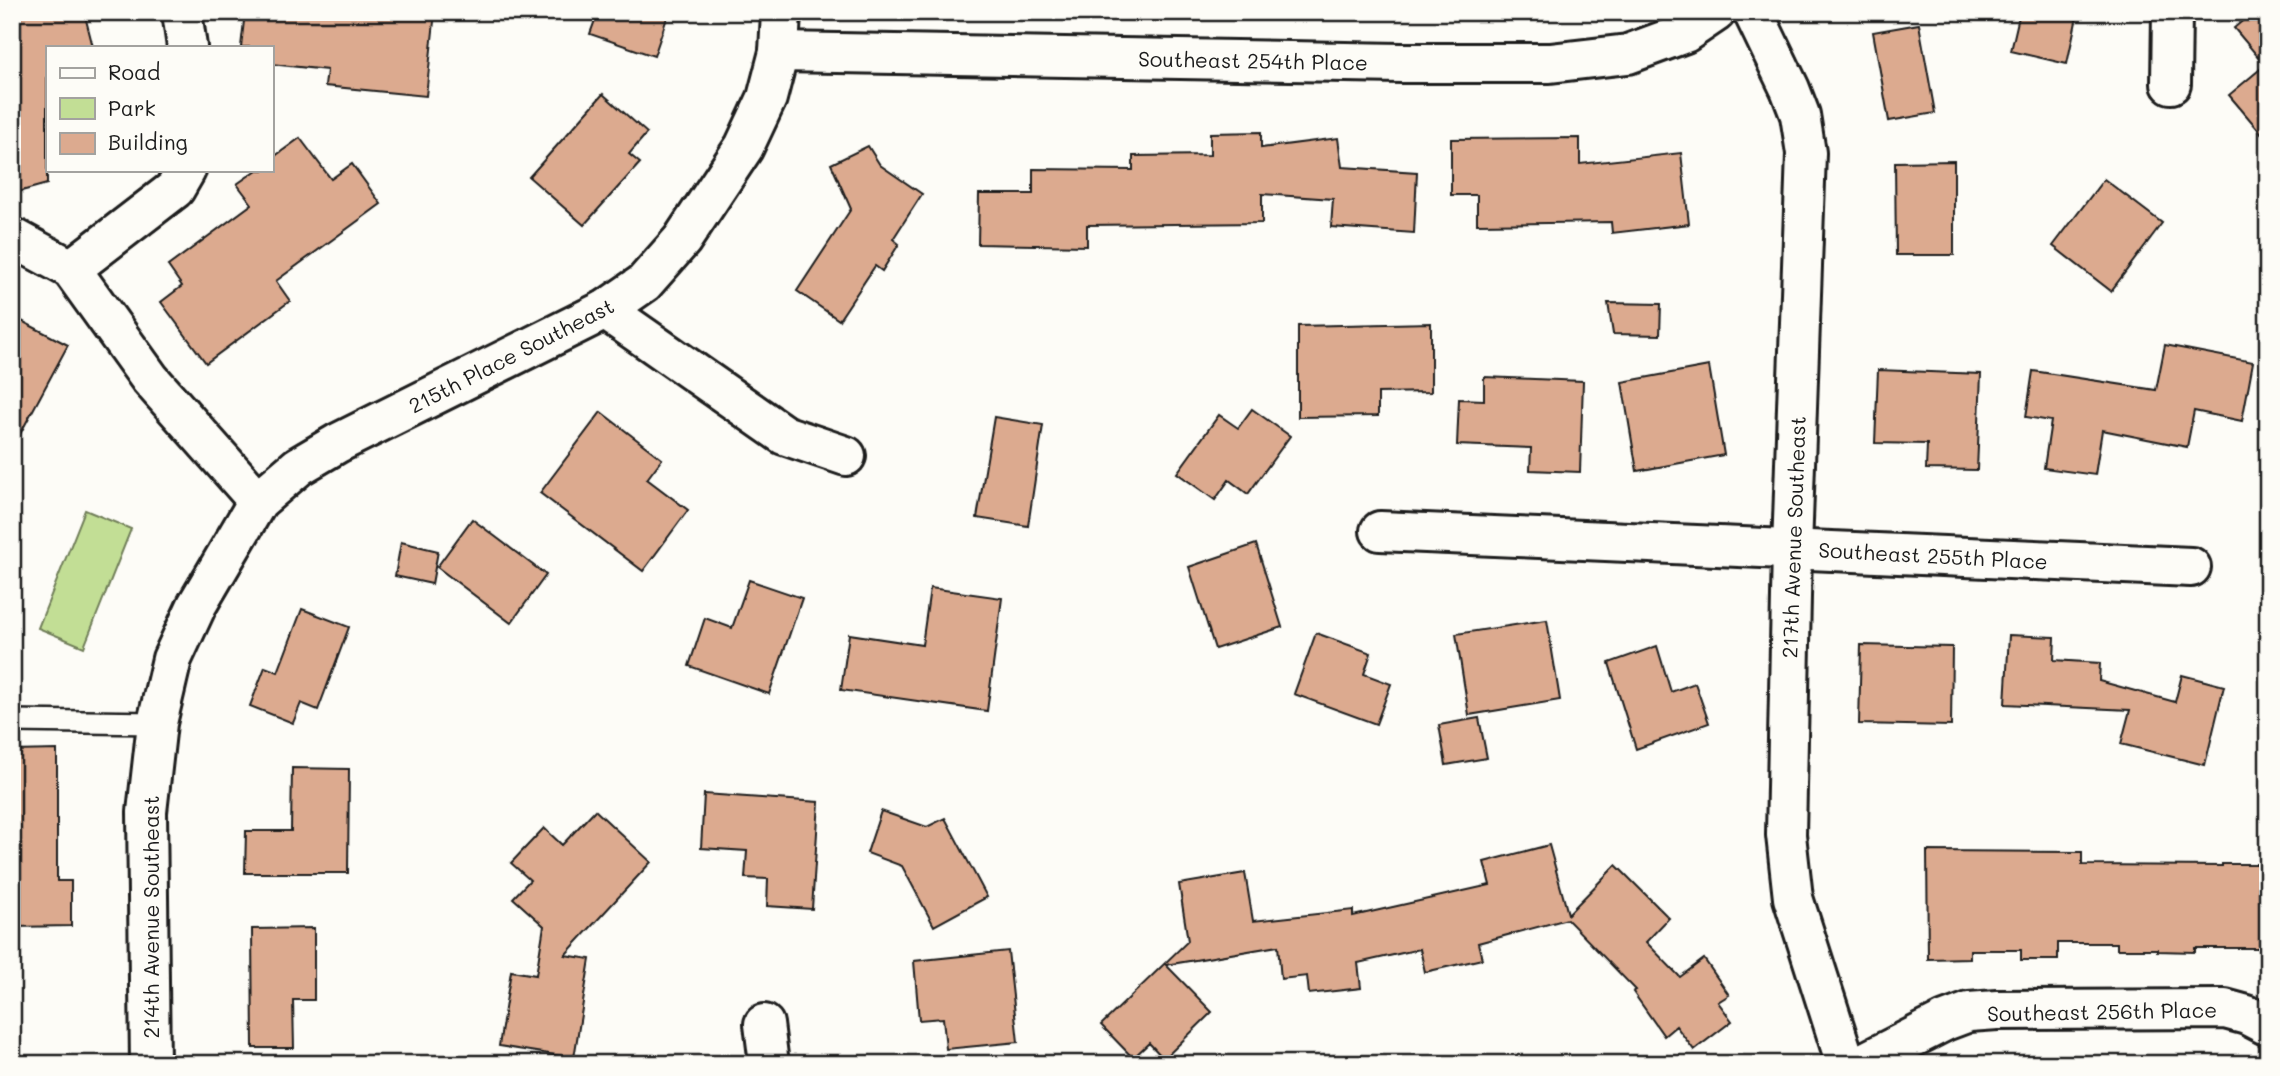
<svg xmlns="http://www.w3.org/2000/svg" width="2280" height="1076" viewBox="0 0 2280 1076" font-family="Mali,sans-serif">
<style>
.green{fill:#c2de95;stroke:#6f7d58;stroke-width:2}
.building{fill:#dcaa8f;stroke:#1c1c1c;stroke-width:2}
.lines{fill:none;stroke-linecap:round;stroke-linejoin:round}
.lane-casing{stroke:#1c1c1c;stroke-width:26}
.street-casing{stroke:#1c1c1c;stroke-width:44}
.lane{stroke:#fdfcf7;stroke-width:21}
.street{stroke:#fdfcf7;stroke-width:38}
.labels{text-anchor:middle;dominant-baseline:central;stroke-width:5;stroke-linejoin:round;paint-order:stroke}
.street-label{font-size:21px;fill:#1c1c1c;stroke:#fdfcf7}
</style>
<rect width="100%" height="100%" fill="#fdfcf7"/>
<filter id="ink" filterUnits="userSpaceOnUse"><feTurbulence type="fractalNoise" baseFrequency=".0143" numOctaves="2"/><feDisplacementMap in="SourceGraphic" scale="14" xChannelSelector="R" yChannelSelector="G"/><feConvolveMatrix kernelMatrix="1 2 1 2 8 2 1 2 1" color-interpolation-filters="sRGB"/></filter>
<g filter="url(#ink)">
<polygon class="green" points="85,510 131,529 84,647 38,628"/>
<g class="building">
<polygon points="12,12 84,12 93,47 47,47 47,184 18,192 12,169"/>
<polygon points="245,12 435,12 426,96 325,86 327,70 271,64 271,47 241,47"/>
<polygon points="598,12 669,12 654,56 590,34"/>
<polygon points="2020,12 2078,12 2067,64 2011,51"/>
<polygon points="2253,12 2268,12 2268,141 2229,95 2265,65 2234,28"/>
<polygon points="1919,24 1935,113 1889,121 1873,32"/>
<polygon points="603,94 647,133 629,154 640,163 584,225 529,177"/>
<polygon points="1261,132 1261,148 1338,138 1342,167 1417,172 1414,233 1331,227 1333,199 1262,194 1262,223 1087,225 1087,246 978,244 979,194 1033,194 1033,169 1133,170 1133,156 1210,155 1210,133"/>
<polygon points="300,138 331,179 352,164 381,204 276,281 290,301 206,363 161,302 182,286 168,266 252,204 237,184 257,170 271,170 271,159"/>
<polygon points="1580,138 1580,164 1681,153 1689,224 1612,233 1611,222 1477,224 1477,195 1451,195 1451,139"/>
<polygon points="868,146 880,165 922,194 893,239 899,244 882,271 875,266 839,320 797,291 851,209 831,164"/>
<polygon points="1954,161 1954,255 1896,255 1895,162"/>
<polygon points="2104,179 2162,223 2111,291 2053,246"/>
<polygon points="1608,303 1661,304 1660,335 1613,334"/>
<polygon points="12,316 68,345 12,449"/>
<polygon points="1431,323 1431,392 1378,393 1378,416 1298,417 1298,326"/>
<polygon points="2165,345 2253,362 2242,421 2194,411 2187,447 2102,430 2095,475 2044,468 2051,421 2026,417 2033,371 2156,390"/>
<polygon points="1709,366 1724,455 1637,471 1622,382"/>
<polygon points="1878,370 1981,374 1977,470 1926,469 1927,444 1875,443"/>
<polygon points="1484,377 1583,381 1580,472 1530,470 1531,448 1457,445 1459,399 1484,400"/>
<polygon points="1252,409 1290,436 1248,494 1229,480 1215,500 1177,473 1219,415 1238,428"/>
<polygon points="601,412 662,459 647,479 688,510 643,571 540,493"/>
<polygon points="994,417 1043,425 1028,526 977,518"/>
<polygon points="472,519 546,575 511,623 437,567"/>
<polygon points="401,542 438,551 432,584 395,576"/>
<polygon points="1256,544 1282,627 1215,649 1189,567"/>
<polygon points="749,580 802,598 769,694 689,666 705,618 732,628"/>
<polygon points="930,588 1002,598 987,711 841,690 849,634 922,645"/>
<polygon points="302,609 349,627 318,710 301,703 293,723 250,706 265,667 278,672"/>
<polygon points="1547,620 1560,700 1469,715 1456,634"/>
<polygon points="1316,633 1371,653 1364,674 1391,684 1376,724 1294,694"/>
<polygon points="2009,635 2055,637 2054,660 2100,663 2099,681 2175,702 2182,675 2224,686 2205,765 2121,744 2130,710 2005,704"/>
<polygon points="1861,645 1952,647 1951,726 1859,724"/>
<polygon points="1657,646 1671,692 1695,683 1709,723 1636,749 1609,663"/>
<polygon points="1479,718 1487,758 1446,765 1439,725"/>
<polygon points="57,750 57,881 71,881 71,926 12,927 12,751"/>
<polygon points="292,768 349,769 348,873 245,873 246,831 291,831"/>
<polygon points="704,794 819,802 812,909 767,906 768,879 745,878 747,851 701,848"/>
<polygon points="595,810 651,862 565,955 590,959 574,1058 499,1046 511,971 536,975 544,926 513,898 530,880 511,863 544,828 562,845"/>
<polygon points="881,811 927,827 945,818 987,897 934,926 902,866 867,853"/>
<polygon points="1549,845 1568,914 1616,865 1669,918 1646,942 1680,977 1704,959 1729,995 1718,1002 1732,1021 1694,1050 1676,1026 1664,1036 1633,992 1636,990 1567,919 1478,943 1482,959 1425,972 1420,949 1358,963 1361,988 1309,994 1307,976 1281,979 1278,946 1166,965 1212,1012 1164,1059 1149,1043 1133,1058 1101,1025 1188,941 1179,884 1245,873 1253,921 1353,910 1353,916 1490,885 1484,862"/>
<polygon points="1927,851 2082,852 2082,865 2222,866 2222,864 2268,864 2268,948 2195,948 2195,952 2157,951 2157,949 2117,949 2117,943 2058,943 2058,960 2021,960 2021,950 1970,950 1970,958 1928,959"/>
<polygon points="314,928 314,1000 293,1000 294,1048 253,1048 252,929"/>
<polygon points="1008,951 1018,1042 946,1049 943,1018 919,1020 914,961"/>
</g>
<g class="lines">
<defs>
<polyline id="lane" points="12,721 157,723"/>
<g id="street">
<polyline points="182,12 187,47"/>
<polyline points="1753,12 1790,89 1800,115 1806,153 1792,549 1786,835 1793,898 1846,1064"/>
<polyline points="779,52 1401,63 1550,63 1628,54 1685,33 1716,12"/>
<polyline points="2171,84 2172,12"/>
<polyline points="12,237 71,269 150,379 258,501"/>
<polyline points="71,269 175,189 186,170"/>
<polyline points="605,310 784,435 846,456"/>
<polyline points="1380,531 2191,567"/>
<polyline points="764,1024 769,1064"/>
<polyline points="150,1064 147,812 157,723 172,659 197,605 258,501 299,466 338,443 605,310 644,283 682,240 744,147 767,98 779,52 781,12"/>
<polyline points="1861,1064 1945,1021 1969,1012 1997,1010 2225,1009 2247,1015 2268,1026"/>
</g>
</defs>
<use href="#lane" class="lane-casing"/>
<use href="#street" class="street-casing"/>
<use href="#lane" class="lane"/>
<use href="#street" class="street"/>
</g>
</g>
<g class="labels">
<g class="street-label">
<text transform="translate(1253 60) rotate(1)">Southeast 254th Place</text>
<text transform="translate(511 355) rotate(-27)">215th Place Southeast</text>
<text transform="translate(1793 537) rotate(-88)">217th Avenue Southeast</text>
<text transform="translate(1933 555) rotate(3)">Southeast 255th Place</text>
<text transform="translate(150 917) rotate(-90)">214th Avenue Southeast</text>
<text transform="translate(2102 1011) rotate(-1)">Southeast 256th Place</text>
</g>
</g>
<rect width="2280" height="1076" fill="none" stroke="#fdfcf7" stroke-width="42"/>
<rect x="21" y="21" width="2238" height="1034" fill="none" stroke="#1c1c1c" stroke-width="2.5" filter="url(#ink)"/>
<rect x="46" y="46" width="228" height="126" fill="#fdfcf7" stroke="#a3a29f" stroke-width="2"/>
<rect x="60" y="68" width="35" height="10" fill="#fdfcf7" stroke="#a3a29f" stroke-width="2"/>
<text x="108" y="80" font-size="21" fill="#1c1c1c">Road</text>
<rect x="60" y="98" width="35" height="21" fill="#c2de95" stroke="#a3a29f" stroke-width="2"/>
<text x="108" y="116" font-size="21" fill="#1c1c1c">Park</text>
<rect x="60" y="133" width="35" height="21" fill="#dcaa8f" stroke="#a3a29f" stroke-width="2"/>
<text x="108" y="150" font-size="21" fill="#1c1c1c">Building</text>
</svg>
